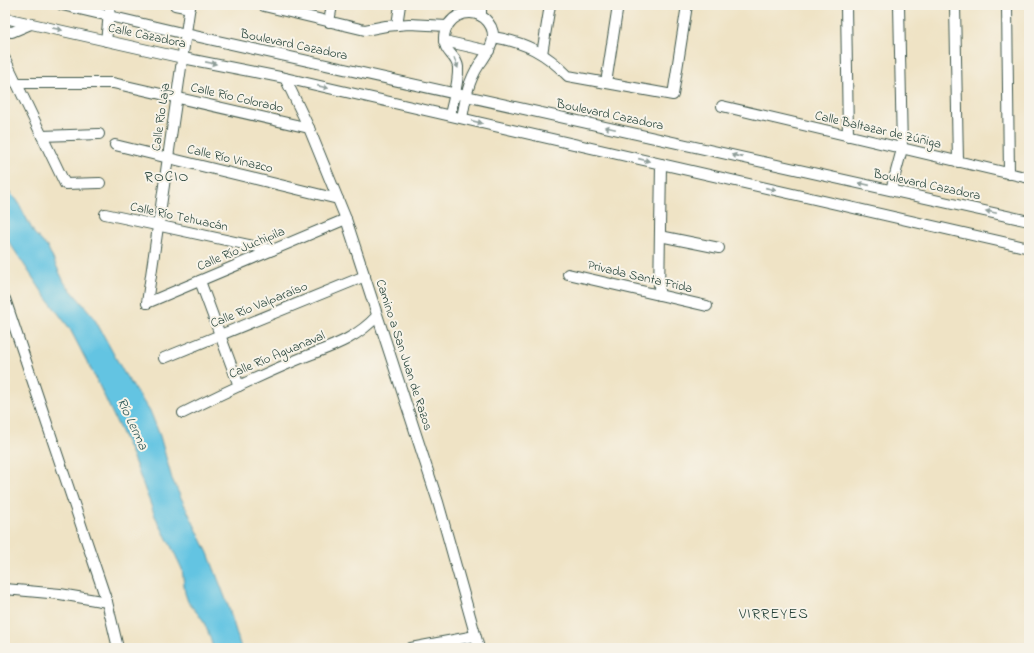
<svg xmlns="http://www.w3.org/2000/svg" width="1034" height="653" viewBox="0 0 1034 653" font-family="'Indie Flower',sans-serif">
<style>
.water{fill:#63c4e2;stroke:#41808b}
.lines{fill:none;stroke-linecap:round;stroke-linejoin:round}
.minor-casing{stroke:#3e564a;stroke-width:12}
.minor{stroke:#fff;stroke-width:10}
.oneway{fill:#8f9e9a}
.labels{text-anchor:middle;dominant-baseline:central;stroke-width:4;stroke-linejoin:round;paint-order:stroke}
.street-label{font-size:13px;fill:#1f3d34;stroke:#f7f3e8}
.water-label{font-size:14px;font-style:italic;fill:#2d5857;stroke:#f7f3e8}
.quarter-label{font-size:15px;letter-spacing:1px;fill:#1f3d34;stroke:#f7f3e8}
</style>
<rect width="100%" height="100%" fill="#f7f3e8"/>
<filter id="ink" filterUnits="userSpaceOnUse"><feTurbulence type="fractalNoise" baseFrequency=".025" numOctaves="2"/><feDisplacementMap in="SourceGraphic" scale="8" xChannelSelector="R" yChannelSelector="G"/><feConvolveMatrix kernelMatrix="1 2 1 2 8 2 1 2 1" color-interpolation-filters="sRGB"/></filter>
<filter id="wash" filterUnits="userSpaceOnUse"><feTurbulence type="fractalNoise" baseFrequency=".012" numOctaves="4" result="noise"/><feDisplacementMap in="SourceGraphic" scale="16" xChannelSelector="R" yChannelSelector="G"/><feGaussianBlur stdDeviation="0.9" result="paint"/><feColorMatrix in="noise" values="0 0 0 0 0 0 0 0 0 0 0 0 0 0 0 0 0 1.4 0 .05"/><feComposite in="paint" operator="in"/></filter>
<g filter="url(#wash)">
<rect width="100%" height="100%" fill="#efe3c5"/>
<polygon class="water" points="5,188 17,200 34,233 48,248 64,282 93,316 124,373 151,413 160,436 172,479 208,553 228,605 241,648 213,648 210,637 203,620 188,602 185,593 182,569 173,550 155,516 132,455 100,387 70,329 43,293 5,236"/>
</g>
<g filter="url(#ink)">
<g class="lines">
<defs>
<g id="minor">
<polyline points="62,5 186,34 1029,221"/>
<polyline points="175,5 190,8"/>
<polyline points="264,5 264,6 365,30 386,26 409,24 447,26"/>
<polyline points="846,5 848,136"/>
<polyline points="955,5 958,162"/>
<polyline points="1007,5 1009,174"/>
<polyline points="481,16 481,5"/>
<polyline points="5,18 183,58 285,78 1029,248"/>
<polyline points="329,22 332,5"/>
<polyline points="397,25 400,5"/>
<polyline points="5,31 12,32 31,24"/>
<path d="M493,37C525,42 546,53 568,76L673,95L687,5"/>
<polyline points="106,41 110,5"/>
<polyline points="444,41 489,51"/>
<polyline points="542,54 550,5"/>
<polyline points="5,59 65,184 100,183"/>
<polyline points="285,78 309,128 346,219 438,502 479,648"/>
<polyline points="16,83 113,83 309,128"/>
<polyline points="606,83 618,5"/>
<polyline points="722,106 1029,178"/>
<path d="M450,115C453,100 459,83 458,67C457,58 449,54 446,47C439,30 453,13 470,13C477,13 484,17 488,22C499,36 490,49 482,61C477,67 473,75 470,83C466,94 464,107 462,118"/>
<polyline points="42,136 99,134"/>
<polyline points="115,145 338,199"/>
<polyline points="891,190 902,149 899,5"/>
<polyline points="105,214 272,250"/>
<polyline points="660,236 719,248"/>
<polyline points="568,274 707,306"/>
<polyline points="200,281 239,386"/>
<polyline points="659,295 661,164"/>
<polyline points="5,299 107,602 118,648"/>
<polyline points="147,303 190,5"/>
<polyline points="147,303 346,219"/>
<polyline points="164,358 365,276"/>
<path d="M183,413C219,395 255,378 292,362C324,348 352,343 377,316"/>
<polyline points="5,589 60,594 107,602"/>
<polyline points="411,648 475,636"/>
</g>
</defs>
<use href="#minor" class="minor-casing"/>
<use href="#minor" class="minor"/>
</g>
<defs><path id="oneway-solid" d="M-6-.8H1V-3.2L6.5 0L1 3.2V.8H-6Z"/></defs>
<g class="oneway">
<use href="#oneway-solid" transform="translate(57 29) rotate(13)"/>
<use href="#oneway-solid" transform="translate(211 63) rotate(11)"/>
<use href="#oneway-solid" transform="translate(456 63) rotate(69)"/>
<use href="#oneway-solid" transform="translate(323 87) rotate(13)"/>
<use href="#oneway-solid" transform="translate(477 122) rotate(13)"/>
<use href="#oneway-solid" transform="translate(610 128) rotate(-168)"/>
<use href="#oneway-solid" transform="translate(737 156) rotate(-167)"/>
<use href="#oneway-solid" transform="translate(644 160) rotate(13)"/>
<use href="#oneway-solid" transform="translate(864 184) rotate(-167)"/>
<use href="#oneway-solid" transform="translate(771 189) rotate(13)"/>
<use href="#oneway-solid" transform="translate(991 212) rotate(-168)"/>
</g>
</g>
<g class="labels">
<g class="street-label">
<text transform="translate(147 36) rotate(12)">Calle Cazadora</text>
<text transform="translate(294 45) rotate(12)">Boulevard Cazadora</text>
<text transform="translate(237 98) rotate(13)">Calle Río Colorado</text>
<text transform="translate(610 115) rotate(12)">Boulevard Cazadora</text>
<text transform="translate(161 117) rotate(-82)">Calle Río Laja</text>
<text transform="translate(878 130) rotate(13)">Calle Baltazar de Zúñiga</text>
<text transform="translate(230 159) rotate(13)">Calle Río Vinazco</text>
<text transform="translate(927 185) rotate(12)">Boulevard Cazadora</text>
<text transform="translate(179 217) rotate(12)">Calle Río Tehuacán</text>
<text transform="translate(241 249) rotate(-23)">Calle Río Juchipila</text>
<text transform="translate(640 277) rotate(13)">Privada Santa Frida</text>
<text transform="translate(259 305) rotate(-22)">Calle Río Valparaíso</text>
<text transform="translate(277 355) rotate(-23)">Calle Río Aguanaval</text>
<text transform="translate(404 355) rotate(72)">Camino a San Juan de Razos</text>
</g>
<g class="water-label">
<text transform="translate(132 424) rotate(65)">Río Lerma</text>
</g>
<g class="quarter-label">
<text x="167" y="177">ROCIO</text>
<text x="774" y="614">VIRREYES</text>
</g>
</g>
<rect width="1034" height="653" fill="none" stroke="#f7f3e8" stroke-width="20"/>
</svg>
